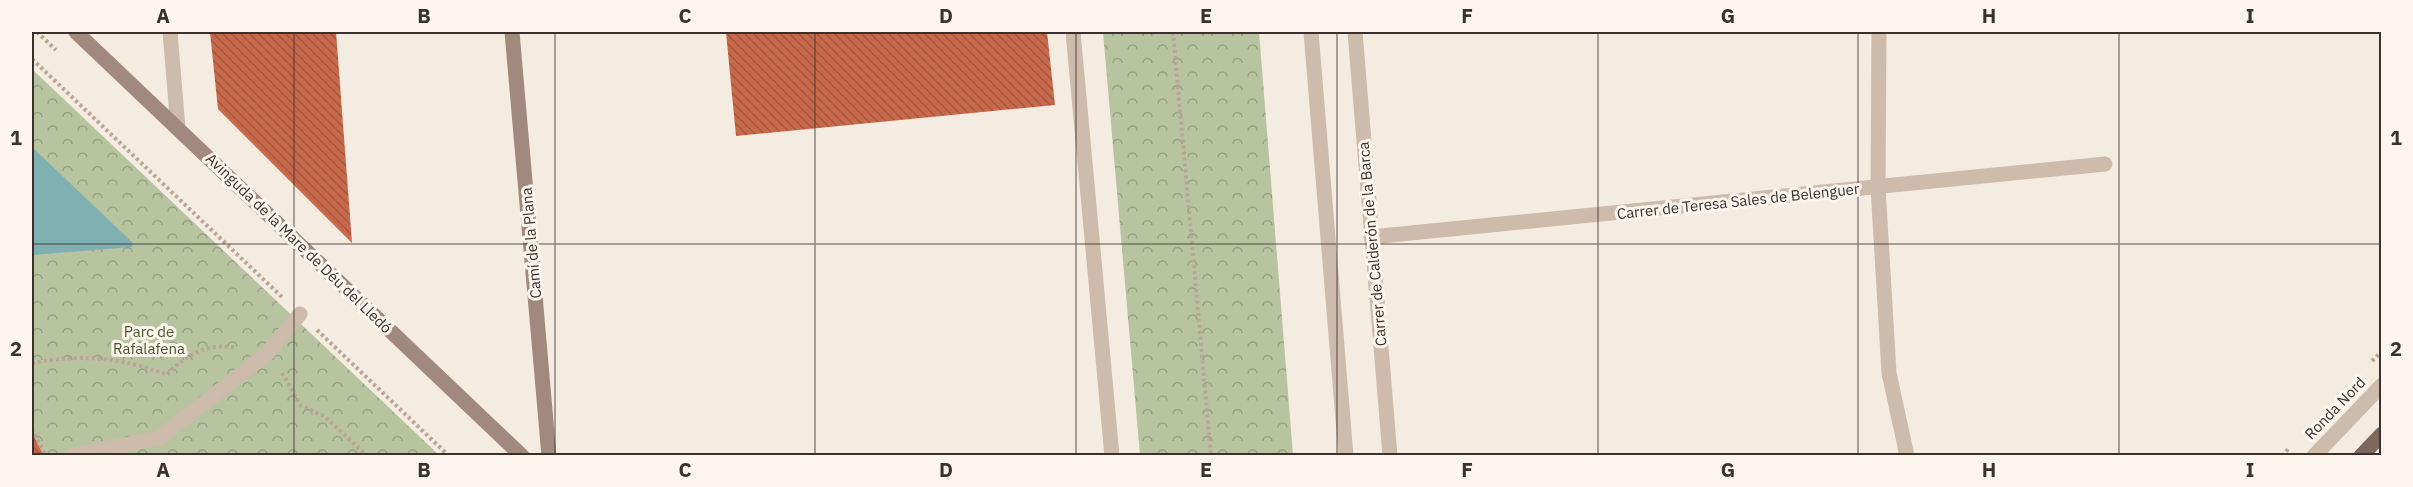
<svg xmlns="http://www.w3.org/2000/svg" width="2413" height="487" viewBox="0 0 2413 487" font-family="'IBM Plex Sans',sans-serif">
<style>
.forest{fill:url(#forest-crowns)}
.water{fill:#7fb0b2}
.building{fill:url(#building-back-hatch)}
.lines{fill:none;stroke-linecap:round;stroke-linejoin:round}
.path{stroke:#b9a596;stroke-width:4;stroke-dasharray:3 3;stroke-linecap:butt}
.lane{stroke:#cdbbac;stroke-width:15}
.street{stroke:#cdbbac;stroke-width:15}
.secondary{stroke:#a18a7d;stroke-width:15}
.primary{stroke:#7d675c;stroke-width:15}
.grid{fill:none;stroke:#3b302b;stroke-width:1.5;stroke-opacity:0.55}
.labels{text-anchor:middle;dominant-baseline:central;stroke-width:6;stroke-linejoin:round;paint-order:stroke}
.street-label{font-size:15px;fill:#3b302b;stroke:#fbf5ee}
.park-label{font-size:15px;fill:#4a5a2e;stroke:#fbf5ee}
.neatline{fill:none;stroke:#3b302b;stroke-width:2}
.grid-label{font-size:20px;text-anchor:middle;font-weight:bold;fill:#3b302b}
</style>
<defs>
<pattern id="forest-crowns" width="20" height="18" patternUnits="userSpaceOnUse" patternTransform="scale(1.5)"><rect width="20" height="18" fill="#b8c4a0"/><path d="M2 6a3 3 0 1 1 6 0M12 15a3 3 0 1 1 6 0" fill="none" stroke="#97a083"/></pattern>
<pattern id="building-back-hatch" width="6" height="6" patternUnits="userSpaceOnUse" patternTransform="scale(1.5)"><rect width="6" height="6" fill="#c8694b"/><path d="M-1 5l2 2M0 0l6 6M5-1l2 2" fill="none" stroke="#a4573f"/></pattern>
</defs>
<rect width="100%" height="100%" fill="#f4ebe1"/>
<g class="forest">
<polygon points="1103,32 1259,32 1293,455 1140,455"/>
<polygon points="32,69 439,455 32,455"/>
</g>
<polygon class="water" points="32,147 133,243 132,247 32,255"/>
<g class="building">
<polygon points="210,32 336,32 352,243 218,109"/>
<polygon points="726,32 1047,32 1055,105 736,136"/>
<polygon points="32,433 44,456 32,456"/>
</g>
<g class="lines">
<g class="path">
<polyline points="37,32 56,50"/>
<polyline points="1173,32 1211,456"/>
<polyline points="32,59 283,298"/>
<polyline points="317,330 449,456"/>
<polyline points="2372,361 2382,351"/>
<path d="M32,363C79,354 122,357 167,375C185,355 209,342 236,348"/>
<polyline points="282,373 301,406 324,416 362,451 363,456"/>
<polyline points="32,429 46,456"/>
<polyline points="2282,456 2290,447"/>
</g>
<polyline class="lane" points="73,455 159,438 267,354 300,314"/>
<g class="street">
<polyline points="170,32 178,128"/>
<polyline points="1073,32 1112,456"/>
<polyline points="1311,32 1346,456"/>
<polyline points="1355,32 1390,456"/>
<polyline points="1879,32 1878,187 1889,373 1907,456"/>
<polyline points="1371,237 2105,164"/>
<polyline points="2314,456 2382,385"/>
</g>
<g class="secondary">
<polyline points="76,32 522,456"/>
<polyline points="512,32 549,456"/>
</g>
<polyline class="primary" points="2361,456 2382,434"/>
</g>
<path class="grid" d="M294,32V456M555,32V456M815,32V456M1076,32V456M1337,32V456M1598,32V456M1858,32V456M2119,32V456M32,244H2382"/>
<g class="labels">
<g class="street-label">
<text transform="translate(1738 201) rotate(-6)">Carrer de Teresa Sales de Belenguer</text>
<text transform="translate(299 243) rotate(44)">Avinguda de la Mare de Déu del Lledó</text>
<text transform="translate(531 243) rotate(-95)">Camí de la Plana</text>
<text transform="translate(1372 244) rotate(-95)">Carrer de Calderón de la Barca</text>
<text transform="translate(2335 408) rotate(-46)">Ronda Nord</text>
</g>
<g class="park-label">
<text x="149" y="331">Parc de<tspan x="149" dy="17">Rafalafena</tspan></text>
</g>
</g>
<rect width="2413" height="487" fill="none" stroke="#fbf5ee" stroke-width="66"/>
<rect x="33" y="33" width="2347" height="421" class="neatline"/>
<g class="grid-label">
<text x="163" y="23">A</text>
<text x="424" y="23">B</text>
<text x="685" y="23">C</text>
<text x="946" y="23">D</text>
<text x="1206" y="23">E</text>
<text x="1467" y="23">F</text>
<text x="1728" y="23">G</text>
<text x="1989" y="23">H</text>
<text x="2250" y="23">I</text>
<text x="16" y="145">1</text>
<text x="2396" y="145">1</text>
<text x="16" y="356">2</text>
<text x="2396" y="356">2</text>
<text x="163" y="477">A</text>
<text x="424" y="477">B</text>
<text x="685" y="477">C</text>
<text x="946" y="477">D</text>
<text x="1206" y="477">E</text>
<text x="1467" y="477">F</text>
<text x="1728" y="477">G</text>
<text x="1989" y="477">H</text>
<text x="2250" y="477">I</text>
</g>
</svg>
